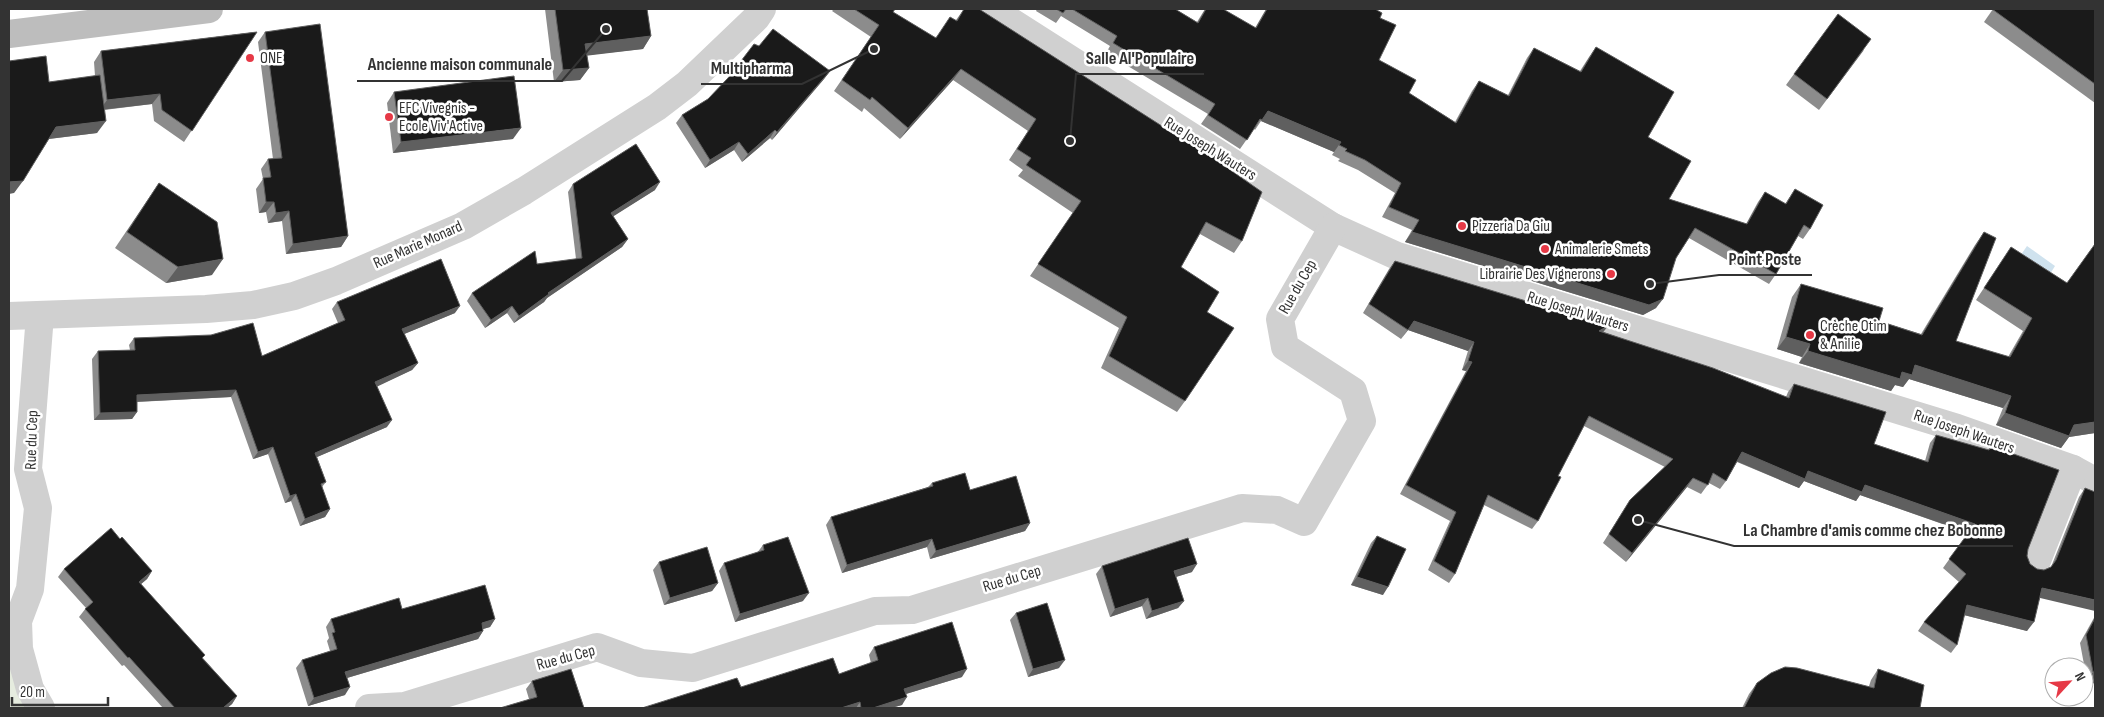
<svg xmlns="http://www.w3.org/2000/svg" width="2104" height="717" viewBox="0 0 2104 717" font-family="'Sofia Sans Condensed',sans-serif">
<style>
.green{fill:#e6ecdf}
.water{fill:#cfe2ee}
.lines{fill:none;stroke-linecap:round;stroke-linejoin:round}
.minor{stroke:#d0d0d0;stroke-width:28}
.secondary{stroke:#bdbdbd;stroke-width:28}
.wall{fill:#8c8c8c}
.shaded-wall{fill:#5f5f5f}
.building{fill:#1a1a1a;stroke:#5f5f5f}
.poi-dot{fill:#e63946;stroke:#fff;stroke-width:2}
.labels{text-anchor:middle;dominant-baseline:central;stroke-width:5;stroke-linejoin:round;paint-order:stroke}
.poi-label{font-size:16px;fill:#333;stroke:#fff;text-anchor:start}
.street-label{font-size:16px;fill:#333;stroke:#fff}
.leader{fill:none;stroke:#333;stroke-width:2}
.callout-dot{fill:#333;stroke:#fff;stroke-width:2}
.callout-label{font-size:18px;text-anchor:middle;font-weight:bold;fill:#333;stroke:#fff;stroke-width:5;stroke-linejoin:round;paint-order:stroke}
</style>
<rect width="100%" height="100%" fill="#fff"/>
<polygon class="green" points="9,659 28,708 9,708"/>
<polygon class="water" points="2027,246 2055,266 2045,282 2016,262"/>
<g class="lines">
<g class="minor">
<polyline points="991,9 1333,227 1397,256 1957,428 2073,469 2095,481"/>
<polyline points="40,315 28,469 38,508 30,589 18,621 19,649 30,689 41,708"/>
<polyline points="9,316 206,309 253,305 294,296 336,281 463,226 524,191 657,107 687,84 756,18 762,9"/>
<polyline points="2036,563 2073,469"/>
<polyline points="369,708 405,706 597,647 641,663 693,668 875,611 912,610 1242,508 1277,510 1304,522 1362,421 1353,391 1285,347 1280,319 1333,227"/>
</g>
<polyline class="secondary" points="9,34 209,9"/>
</g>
<g class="wall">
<polygon points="545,9 647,9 651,36 643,49 587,55 589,68 580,80 554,82"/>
<polygon points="834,9 895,9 893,12 935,38 956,20 964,9 979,9 1229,169 1242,241 1234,253 1200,234 1181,267 1207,312 1185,401 1177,412 1101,368 1119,328 1030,276 1073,213 1018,176 1023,170 1009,160 1028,131 953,80 900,139 864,108 862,112 834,91 871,37 832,11"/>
<polygon points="1037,9 1175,9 1197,22 1205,9 1223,9 1255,28 1266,9 1375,9 1380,18 1379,60 1409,93 1455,122 1472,91 1479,81 1508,95 1527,58 1534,48 1580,71 1589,57 1596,47 1648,137 1669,199 1746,224 1758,202 1765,192 1785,204 1795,189 1810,229 1803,239 1798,236 1776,274 1769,284 1689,238 1676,258 1656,308 1643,315 1405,242 1412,230 1382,217 1395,193 1358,170 1338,161 1340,159 1332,155 1334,152 1261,121 1255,130 1254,129 1240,149 1201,124 1208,114 1106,53 1110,46 1061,16 1056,23 1036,11"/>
<polygon points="1993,9 2095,9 2095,103 1984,22"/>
<polygon points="257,32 184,142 154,121 152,104 104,110 97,133 49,139 14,193 49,82 95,76 94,62 101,51"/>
<polygon points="265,32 348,236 341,247 286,254 282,221 268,223 266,212 259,213 256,189 263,179 261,169 268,159 273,159 258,42"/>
<polygon points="759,46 830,71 824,79 772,140 770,138 742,162 734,150 705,168 676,123 682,115 708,99"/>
<polygon points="1864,50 1819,110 1786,85 1794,74"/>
<polygon points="394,92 513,139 393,153 387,103"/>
<polygon points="159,183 212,275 166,283 115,248"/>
<polygon points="573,184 655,190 613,216 628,239 622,247 547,298 544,302 514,323 507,313 485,328 467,301 472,293 537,264 576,259 568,192"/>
<polygon points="1984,232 1956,341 2008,357 2023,331 1976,300 2011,247 2067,283 2095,244 2095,433 2069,437 2061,448 1996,425 2003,408 1909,379 1903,387 1895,385 1891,391 1799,363 1802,357 1777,349 1792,297 1801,284 1879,321 1921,334 1975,245"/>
<polygon points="1395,261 1604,332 1786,397 1788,392 1794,384 1874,444 1925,461 1930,443 1936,435 1988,450 1991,446 2028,549 2027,556 2030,564 2037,569 2044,570 2051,567 2079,497 2085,488 2095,492 2040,598 2027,631 1964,615 1957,645 1951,653 1918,631 1924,622 1959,582 1943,568 1968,533 1860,495 1856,501 1804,481 1799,488 1737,462 1726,481 1720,489 1709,483 1701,494 1687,487 1626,562 1603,543 1630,500 1665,467 1584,426 1558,476 1538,521 1532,529 1484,505 1455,574 1449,583 1428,570 1450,521 1400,494 1466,371 1462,370 1468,351 1408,330 1401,339 1363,313 1389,269"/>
<polygon points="337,302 455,313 404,334 418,363 412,370 377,386 387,427 317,457 326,482 322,487 330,509 325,517 300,526 291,501 285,503 268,454 253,459 231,397 137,402 137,412 132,419 94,420 92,359 98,351 130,350 129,345 134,338 262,356 338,323 332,309"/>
<polygon points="932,483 970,490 1030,523 1025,531 930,559 927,547 842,573 826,525 831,517 928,487"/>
<polygon points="1377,536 1383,595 1351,585 1371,543"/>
<polygon points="120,539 152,571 147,579 141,584 203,658 237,696 232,704 227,708 163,708 124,665 122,666 79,617 86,608 58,577 64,569"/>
<polygon points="763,545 803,601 735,622 719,571 724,563 757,553"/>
<polygon points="659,562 718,583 712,591 664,605 653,570"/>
<polygon points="1102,566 1192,572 1176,577 1184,601 1178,608 1146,619 1142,606 1110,617 1096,574"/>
<polygon points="402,609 495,619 490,627 483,629 483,631 478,639 347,678 345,695 308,706 296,668 302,660 330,651 327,641 329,638 326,627 331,619"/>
<polygon points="1016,613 1059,668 1028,677 1010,620"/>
<polygon points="2095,616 2095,684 2087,680 2080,643"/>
<polygon points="874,647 962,677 906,694 902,705 891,708 642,708 741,687 839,674 871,663 869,655"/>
<polygon points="1878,669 1920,708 1742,708 1749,694 1757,683 1869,686 1871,680"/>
<polygon points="532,681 584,708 529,699 526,689"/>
</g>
<g class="shaded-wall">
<polygon points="651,36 643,49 576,57 585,44"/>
<polygon points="589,68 580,80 554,82 563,70"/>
<polygon points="961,69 953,80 900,139 908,128"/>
<polygon points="830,71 824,79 772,140 777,132"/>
<polygon points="160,94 152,104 100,110 107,100"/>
<polygon points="1268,111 1341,142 1334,152 1261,121"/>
<polygon points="106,121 97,133 48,139 56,127"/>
<polygon points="521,128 513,139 393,153 401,142"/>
<polygon points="775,130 770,138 742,162 748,154"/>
<polygon points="739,142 734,150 705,168 710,160"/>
<polygon points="23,181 14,193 9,194 9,182"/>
<polygon points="660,182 655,190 606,221 611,213"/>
<polygon points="266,202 274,202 266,212 259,213"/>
<polygon points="289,211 282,221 268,223 276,213"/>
<polygon points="1412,232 1663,299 1656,308 1643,315 1405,242"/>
<polygon points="348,236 341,247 286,254 293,244"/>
<polygon points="628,239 622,247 547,298 544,302 514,323 519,316 548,293"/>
<polygon points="223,259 212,275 166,283 178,267"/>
<polygon points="460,306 455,313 397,337 402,329"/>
<polygon points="512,306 507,313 485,328 491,320"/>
<polygon points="1414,321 1474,342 1468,351 1408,330 1401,339"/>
<polygon points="1608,326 1601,335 1599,331"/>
<polygon points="1786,337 1810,344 1802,357 1777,349"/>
<polygon points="1808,351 1902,372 1915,365 2011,396 2003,408 1909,379 1903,387 1895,385 1891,391 1799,363"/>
<polygon points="1468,361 1472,362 1466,371 1462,370"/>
<polygon points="418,363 412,370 370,390 375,382"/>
<polygon points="236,390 231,397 132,402 137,395"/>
<polygon points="137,412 132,419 94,420 100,413"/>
<polygon points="2005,413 2074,425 2095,422 2095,433 2069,437 2061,448 1996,425"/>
<polygon points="392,420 387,427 310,460 315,453"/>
<polygon points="273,447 268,454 253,459 258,452"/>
<polygon points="1742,452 1808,471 1865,485 1975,524 1969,533 1860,495 1856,501 1804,481 1799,488 1736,461"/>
<polygon points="1693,478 1687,487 1626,562 1632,553"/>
<polygon points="296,494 291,501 285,503 290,496"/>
<polygon points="330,509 325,517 300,526 305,519"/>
<polygon points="1030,523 1025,531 930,559 936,551"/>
<polygon points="932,539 927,547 842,573 847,565"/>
<polygon points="1197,564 1192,572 1169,579 1174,571"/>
<polygon points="152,571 147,579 134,590 139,582"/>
<polygon points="1357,577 1388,587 1383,595 1351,585"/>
<polygon points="718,583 712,591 664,605 670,598"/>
<polygon points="2042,588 2095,600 2095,611 2036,597"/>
<polygon points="809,593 803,601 735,622 740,614"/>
<polygon points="1148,598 1142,606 1110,617 1115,609"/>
<polygon points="1184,601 1178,608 1146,619 1152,611"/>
<polygon points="1967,605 2034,622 2027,631 1960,614"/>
<polygon points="495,619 490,627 476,631 482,623"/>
<polygon points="483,631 478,639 340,680 345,672"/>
<polygon points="1065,660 1059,668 1028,677 1033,669"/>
<polygon points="967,669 962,677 899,696 904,689"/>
<polygon points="2093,672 2095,672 2095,684 2087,680"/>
<polygon points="350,687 345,695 308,706 314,698"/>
<polygon points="237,696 232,704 227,708 223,708"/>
<polygon points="907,697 902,705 891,708 873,708"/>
<polygon points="860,702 856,708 841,708"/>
</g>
<g class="building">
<polygon points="555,9 647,9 651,36 585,44 589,68 563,70"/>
<polygon points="854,9 895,9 893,12 936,38 950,17 957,21 964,9 979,9 1190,144 1192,139 1232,165 1229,169 1262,192 1242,241 1206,222 1181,267 1219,292 1207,312 1234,328 1185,401 1109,356 1127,317 1038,264 1081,201 1026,165 1031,158 1017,149 1036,119 961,69 908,128 872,97 870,100 842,80 879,25"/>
<polygon points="1056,9 1066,9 1063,13"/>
<polygon points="1072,9 1175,9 1198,23 1206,9 1223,9 1256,28 1267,9 1375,9 1382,13 1380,18 1396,25 1379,60 1416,80 1409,93 1456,123 1479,81 1509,96 1534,48 1581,72 1596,47 1674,92 1648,137 1691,161 1669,199 1747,224 1765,192 1786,204 1795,189 1823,205 1810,229 1804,225 1776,274 1695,228 1676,258 1663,299 1649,305 1412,232 1419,220 1389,207 1401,183 1365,160 1345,151 1347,149 1339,145 1341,142 1268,111 1262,120 1260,119 1247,140 1208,115 1215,104 1113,43 1117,36"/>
<polygon points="1992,9 2095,9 2095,84"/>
<polygon points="1838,14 1871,39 1827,99 1794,74"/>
<polygon points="320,24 348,236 293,244 289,211 276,213 274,202 266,202 263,178 271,177 268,159 282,158 265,32"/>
<polygon points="773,29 830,71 777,132 775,130 748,154 739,142 710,160 682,115 708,99 728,78 754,44 759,46"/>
<polygon points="257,32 192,131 162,110 160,94 107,100 101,51"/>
<polygon points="46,56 49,82 100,75 106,121 56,127 23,181 9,182 9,61"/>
<polygon points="514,76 521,128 401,142 394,92"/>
<polygon points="636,144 660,182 611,213 628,239 548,293 549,294 519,316 512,306 491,320 472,293 535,251 537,264 582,258 573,184"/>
<polygon points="159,183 217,222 223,259 178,267 127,232"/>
<polygon points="1984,232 1996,238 1956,341 2010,357 2032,318 1984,288 2011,247 2067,283 2095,244 2095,422 2074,425 2069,436 2005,413 2011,396 1915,365 1912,375 1902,372 1900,379 1808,351 1810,344 1786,337 1801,284 1883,308 1879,321 1922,335"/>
<polygon points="441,259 460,306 402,329 418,363 375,382 392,420 315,453 326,482 321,484 330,509 305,519 296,494 290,496 273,447 258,452 236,390 137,395 137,412 100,413 98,351 135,350 134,338 211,335 253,323 262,356 345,320 337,302"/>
<polygon points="1395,261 1608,326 1599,331 1713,368 1789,398 1794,384 1886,412 1874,444 1928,462 1936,435 1989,450 1991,446 2059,470 2028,549 2027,556 2030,564 2037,569 2044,570 2051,567 2056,560 2085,488 2095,492 2095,600 2042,588 2034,622 1967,605 1957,645 1924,622 1966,574 1949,559 1975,524 1865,485 1862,492 1808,471 1805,479 1742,452 1726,481 1713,473 1708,485 1693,478 1632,553 1609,534 1630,500 1673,459 1589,416 1558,476 1561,477 1538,521 1488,495 1455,574 1434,561 1456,512 1406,485 1472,362 1468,361 1474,342 1414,321 1408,330 1369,304"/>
<polygon points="965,473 970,490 1016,476 1030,523 936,551 932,539 847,565 831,517 933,486 932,483"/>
<polygon points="111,528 120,539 122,537 152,571 139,582 205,655 202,658 237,696 223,708 175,708 129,657 128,658 85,609 93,602 64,569"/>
<polygon points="1377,536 1406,549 1388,587 1357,577"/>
<polygon points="788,537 809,593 740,614 724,563 764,550 763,545"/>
<polygon points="1188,538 1197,564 1174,571 1184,601 1152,611 1148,598 1115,609 1102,566"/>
<polygon points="707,547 718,583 670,598 659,562"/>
<polygon points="485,585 495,619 482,623 483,631 345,672 350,687 314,698 302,660 337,649 332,633 335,632 331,619 399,598 402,609"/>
<polygon points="1047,603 1065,660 1033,669 1016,613"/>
<polygon points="2095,618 2095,672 2093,672 2086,635"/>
<polygon points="952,622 967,669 904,689 907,697 873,708 861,708 860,702 841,708 642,708 737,678 741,687 833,658 839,674 878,660 874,647"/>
<polygon points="1785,667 1797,668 1874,688 1878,669 1924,685 1920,708 1744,708 1757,683 1771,673"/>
<polygon points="571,669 584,708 500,708 537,697 532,681"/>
</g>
<g class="poi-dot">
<circle cx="250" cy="58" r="5"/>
<circle cx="389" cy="117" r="5"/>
<circle cx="1462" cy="226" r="5"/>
<circle cx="1545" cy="249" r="5"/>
<circle cx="1611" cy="274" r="5"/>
<circle cx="1810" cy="335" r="5"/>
</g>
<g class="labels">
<g class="poi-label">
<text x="260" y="58">ONE</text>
<text x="399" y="108">EFC Vivegnis -<tspan x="399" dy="18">Ecole Viv'Active</tspan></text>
<text x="1472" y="226">Pizzeria Da Giu</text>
<text x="1555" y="249">Animalerie Smets</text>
<text x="1601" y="274" text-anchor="end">Librairie Des Vignerons</text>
<text x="1820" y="326">Crèche Otim<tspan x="1820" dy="18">&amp; Anilie</tspan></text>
</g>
<g class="street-label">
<text transform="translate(1210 149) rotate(32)">Rue Joseph Wauters</text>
<text transform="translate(418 245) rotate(-24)">Rue Marie Monard</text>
<text transform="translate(1298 287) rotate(-60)">Rue du Cep</text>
<text transform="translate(1578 312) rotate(17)">Rue Joseph Wauters</text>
<text transform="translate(1964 432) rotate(19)">Rue Joseph Wauters</text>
<text transform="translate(32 440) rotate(-88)">Rue du Cep</text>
<text transform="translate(1012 579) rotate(-17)">Rue du Cep</text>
<text transform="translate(566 658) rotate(-15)">Rue du Cep</text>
</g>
</g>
<path class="leader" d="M1070 141L1076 74H1204M606 29L562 81H357M874 49L802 84H701M1650 284L1719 275H1812M1638 520L1734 546H2013"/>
<g class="callout-dot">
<circle cx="1070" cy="141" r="5"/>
<circle cx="606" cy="29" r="5"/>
<circle cx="874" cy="49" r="5"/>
<circle cx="1650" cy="284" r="5"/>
<circle cx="1638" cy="520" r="5"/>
</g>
<g class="callout-label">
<text x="1140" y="64">Salle Al'Populaire</text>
<text x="460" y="70">Ancienne maison communale</text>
<text x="751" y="74">Multipharma</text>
<text x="1765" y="265">Point Poste</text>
<text x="1873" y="536">La Chambre d'amis comme chez Bobonne</text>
</g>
<rect width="2104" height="717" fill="none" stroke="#333333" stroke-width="20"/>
<g transform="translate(2069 682) rotate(64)"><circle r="24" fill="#ffffff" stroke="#adadad"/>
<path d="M0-4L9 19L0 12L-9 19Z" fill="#e63946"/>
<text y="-8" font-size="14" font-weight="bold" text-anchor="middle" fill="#333333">N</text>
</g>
<path d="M12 697v8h96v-8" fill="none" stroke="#333333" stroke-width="2.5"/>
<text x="20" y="697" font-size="15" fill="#333333" stroke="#ffffff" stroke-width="4" paint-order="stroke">20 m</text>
</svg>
